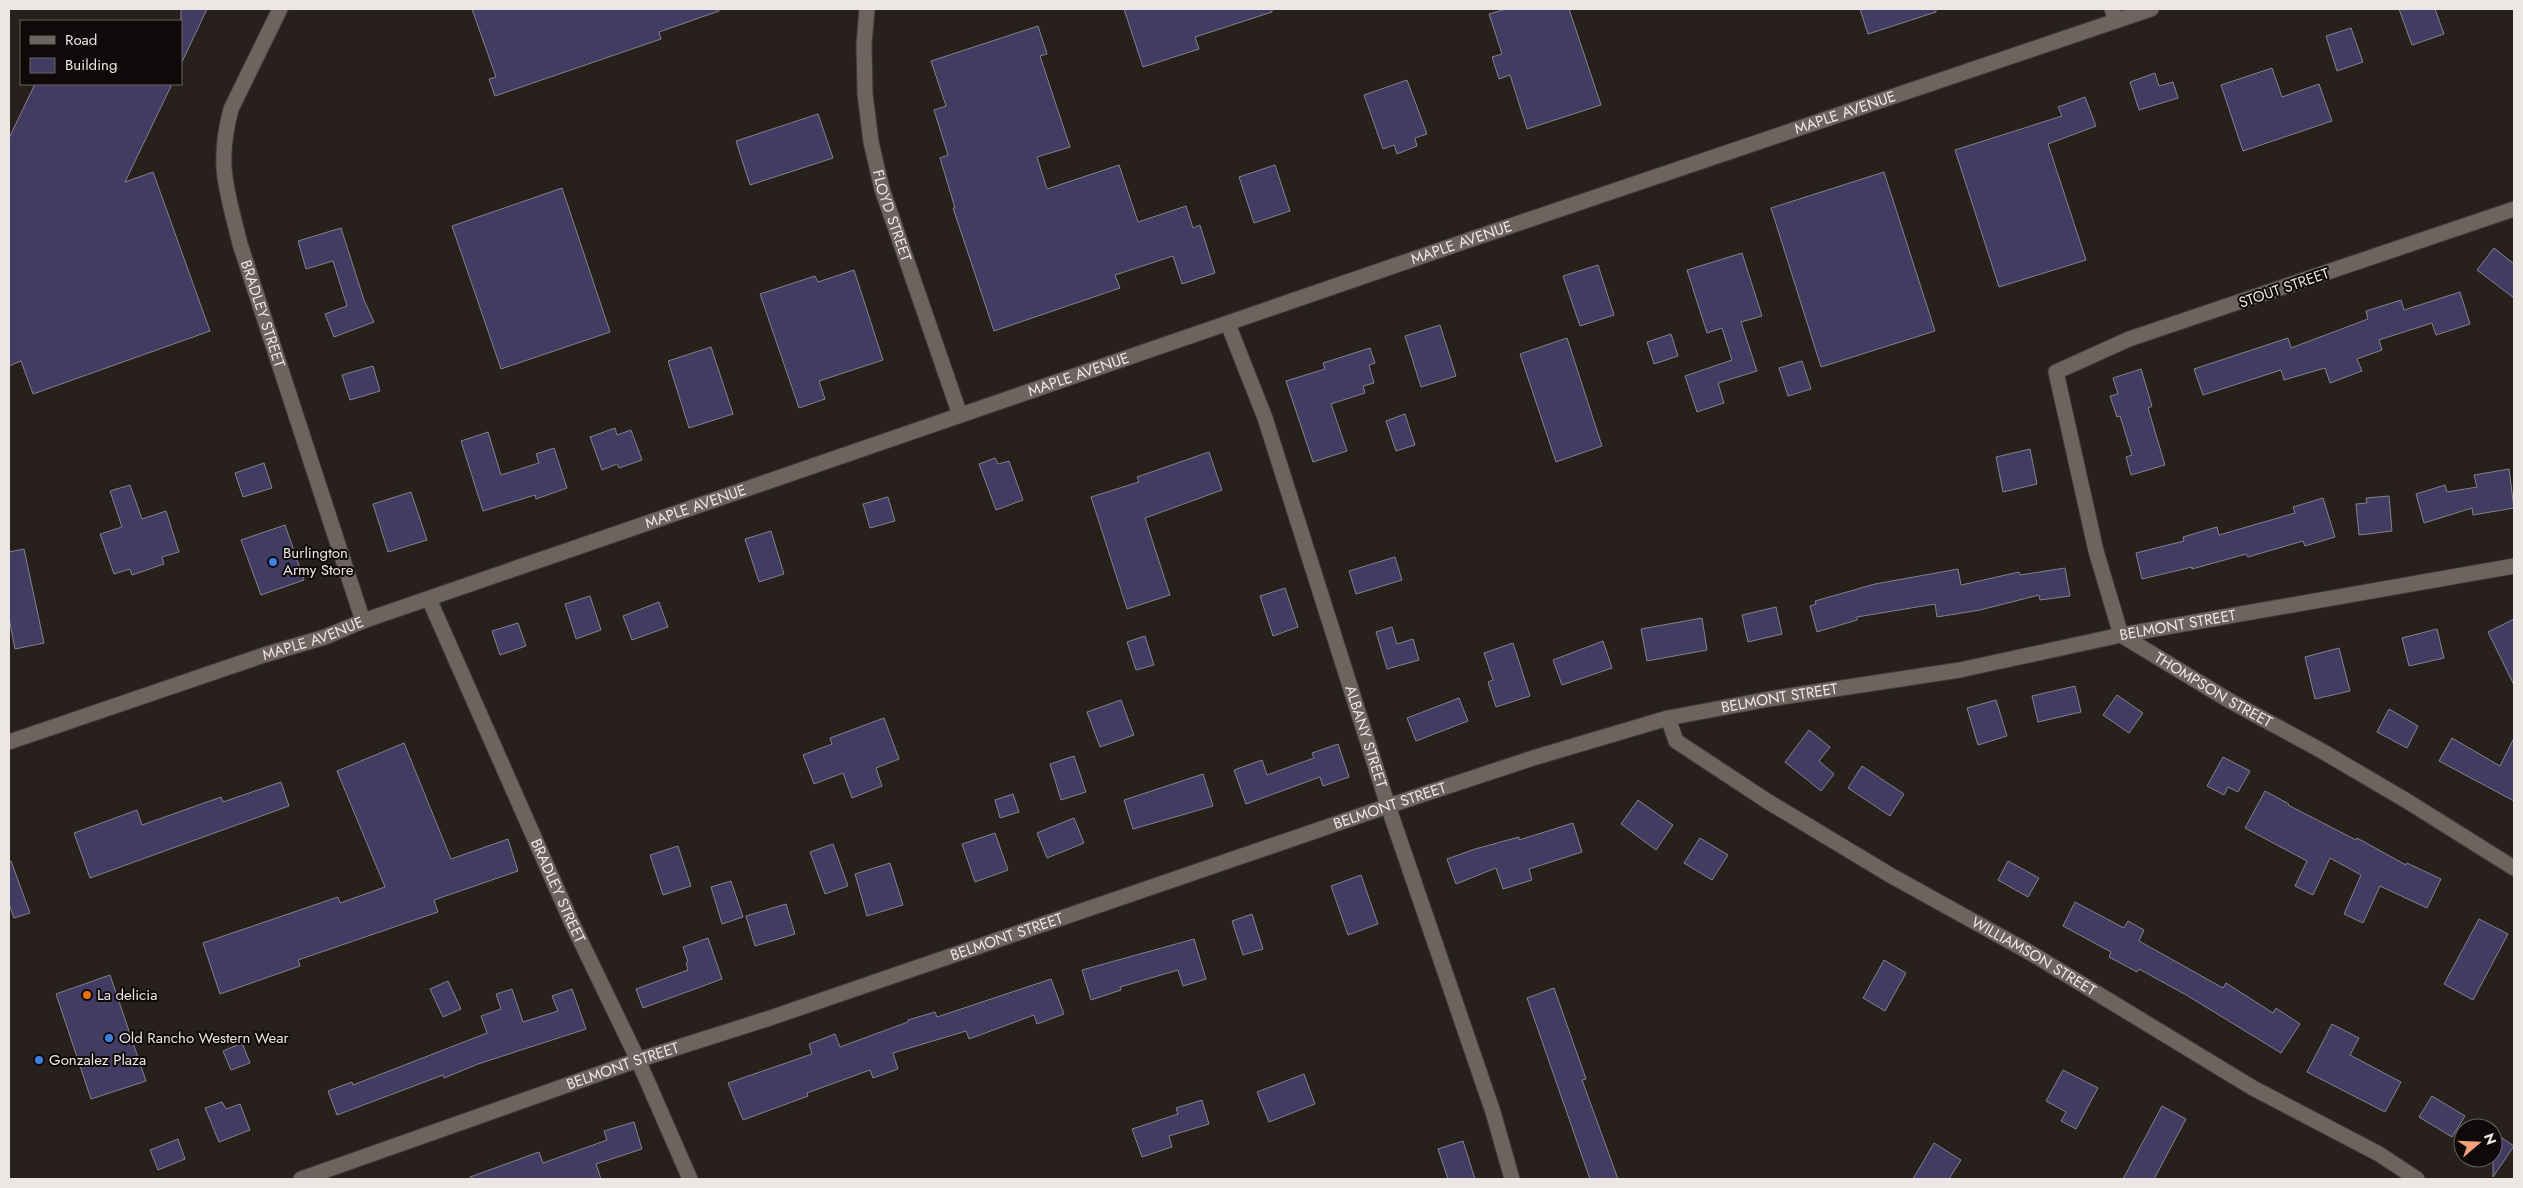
<svg xmlns="http://www.w3.org/2000/svg" width="2523" height="1188" viewBox="0 0 2523 1188" font-family="Jost,sans-serif">
<style>
.building{fill:#423c63;stroke:#82828b}
.lines{fill:none;stroke-linecap:round;stroke-linejoin:round}
.street-casing{stroke:#403a37;stroke-width:17}
.secondary-casing{stroke:#403a37;stroke-width:17}
.street{stroke:#6d645f;stroke-width:15}
.secondary{stroke:#6d645f;stroke-width:15}
.shop-dot{fill:#3f7fe0;stroke:#0e0a09;stroke-width:2}
.food-dot{fill:#e8710a;stroke:#0e0a09;stroke-width:2}
.labels{text-anchor:middle;dominant-baseline:central;stroke-width:4;stroke-linejoin:round;paint-order:stroke}
.street-label{font-size:15px;fill:#ece7e4;stroke:#0e0a09}
.poi-label{font-size:15px;fill:#ece7e4;stroke:#0e0a09;text-anchor:start}
</style>
<rect width="100%" height="100%" fill="#27201c"/>
<g class="building">
<polygon points="181,9 207,9 181,64"/>
<polygon points="472,9 719,9 719,11 659,32 661,39 495,96 489,79 496,77"/>
<polygon points="1124,9 1272,9 1272,12 1195,37 1199,49 1143,67"/>
<polygon points="1506,9 1569,9 1601,105 1527,129 1510,75 1499,79 1492,57 1502,54 1489,14"/>
<polygon points="1860,9 1936,9 1936,12 1868,34"/>
<polygon points="2399,9 2435,9 2444,34 2412,45"/>
<polygon points="1038,26 1047,54 1040,56 1070,147 1037,157 1047,189 1119,165 1138,222 1186,206 1193,228 1200,225 1215,273 1182,284 1173,256 1115,275 1120,288 994,331 953,208 955,208 940,158 948,155 934,110 946,106 931,61"/>
<polygon points="2351,28 2363,62 2337,71 2326,36"/>
<polygon points="2272,68 2282,97 2319,84 2332,121 2243,151 2221,85"/>
<polygon points="2155,73 2159,86 2173,82 2178,98 2139,110 2130,82"/>
<polygon points="1407,80 1427,134 1415,138 1417,146 1397,154 1394,145 1383,149 1364,95"/>
<polygon points="35,84 172,84 125,182 153,172 210,331 33,394 21,361 9,366 9,138"/>
<polygon points="2085,97 2096,126 2048,144 2086,260 1999,287 1955,150 2062,116 2058,107"/>
<polygon points="818,114 833,158 750,185 736,141"/>
<polygon points="1275,165 1290,211 1254,223 1239,177"/>
<polygon points="1884,172 1935,331 1821,367 1771,208"/>
<polygon points="562,188 610,332 501,369 452,226"/>
<polygon points="341,228 364,300 374,322 334,337 325,314 347,306 333,261 306,269 298,241"/>
<polygon points="2494,248 2514,264 2514,298 2477,270"/>
<polygon points="1742,253 1762,316 1741,322 1757,371 1718,383 1724,403 1697,412 1685,376 1732,360 1722,328 1707,333 1687,270"/>
<polygon points="1598,265 1614,315 1580,326 1563,276"/>
<polygon points="854,270 883,360 819,381 825,399 799,408 760,294 815,276 818,282"/>
<polygon points="2460,292 2470,324 2436,335 2432,323 2379,340 2382,350 2357,359 2362,371 2330,383 2325,368 2284,380 2281,370 2203,395 2194,369 2288,338 2291,348 2368,319 2366,311 2401,300 2404,310"/>
<polygon points="1440,325 1456,376 1421,387 1405,336"/>
<polygon points="1671,334 1678,356 1654,364 1647,342"/>
<polygon points="1567,338 1602,446 1556,462 1520,354"/>
<polygon points="711,347 733,414 689,428 668,361"/>
<polygon points="1370,348 1375,363 1369,365 1374,383 1363,386 1365,393 1331,404 1347,451 1313,462 1286,381 1325,369 1323,363"/>
<polygon points="1802,361 1811,389 1788,396 1779,368"/>
<polygon points="373,366 380,391 350,400 342,375"/>
<polygon points="2141,369 2152,406 2148,408 2165,465 2131,475 2126,457 2132,455 2120,416 2117,417 2110,396 2118,394 2113,378"/>
<polygon points="1405,414 1415,445 1396,451 1386,421"/>
<polygon points="615,428 617,435 631,430 642,460 619,468 617,464 602,470 590,437"/>
<polygon points="488,432 501,475 539,463 536,454 554,448 567,488 536,499 535,495 483,511 461,441"/>
<polygon points="2030,449 2037,484 2003,492 1996,457"/>
<polygon points="1209,452 1222,490 1145,518 1170,595 1127,609 1091,497 1139,482 1137,477"/>
<polygon points="995,458 998,464 1009,461 1023,500 996,510 979,464"/>
<polygon points="264,463 272,488 243,497 235,473"/>
<polygon points="2509,469 2514,508 2473,515 2472,508 2424,523 2416,494 2445,485 2447,492 2477,487 2474,475"/>
<polygon points="130,485 142,519 166,511 179,552 162,557 164,564 132,575 130,569 114,574 100,534 122,527 110,491"/>
<polygon points="411,492 427,540 388,552 373,504"/>
<polygon points="2389,496 2392,531 2359,535 2356,504 2367,503 2366,498"/>
<polygon points="888,497 895,521 870,528 863,504"/>
<polygon points="2323,498 2335,537 2305,546 2303,541 2248,557 2246,554 2192,569 2192,567 2142,579 2136,553 2184,541 2183,537 2217,527 2219,535 2295,513 2293,507"/>
<polygon points="285,525 304,580 261,595 241,540"/>
<polygon points="771,531 784,574 759,582 745,539"/>
<polygon points="24,549 44,643 15,649 9,618 9,552"/>
<polygon points="1395,557 1402,580 1356,594 1349,571"/>
<polygon points="2065,568 2070,596 2040,600 2039,595 1980,610 1937,617 1935,604 1857,617 1857,620 1817,632 1810,606 1816,604 1815,601 1875,584 1958,569 1961,585 2019,572 2020,575"/>
<polygon points="1285,588 1298,627 1273,636 1260,596"/>
<polygon points="590,596 601,630 576,639 565,604"/>
<polygon points="659,602 668,627 632,640 623,616"/>
<polygon points="1776,607 1782,634 1748,642 1742,615"/>
<polygon points="1702,618 1707,650 1647,661 1641,629"/>
<polygon points="2514,619 2514,685 2488,632"/>
<polygon points="518,623 526,646 500,655 492,631"/>
<polygon points="1392,627 1397,644 1413,639 1419,660 1387,669 1376,632"/>
<polygon points="2437,629 2444,658 2409,666 2402,638"/>
<polygon points="1145,636 1154,665 1136,670 1127,642"/>
<polygon points="1603,641 1612,668 1562,685 1553,660"/>
<polygon points="1513,643 1530,696 1496,707 1488,682 1493,680 1484,653"/>
<polygon points="2339,648 2350,691 2315,699 2305,657"/>
<polygon points="2075,686 2081,712 2038,722 2032,696"/>
<polygon points="2117,695 2143,713 2129,733 2103,715"/>
<polygon points="1459,698 1468,721 1416,741 1407,718"/>
<polygon points="1121,700 1134,735 1100,747 1087,712"/>
<polygon points="1996,700 2007,736 1978,745 1967,708"/>
<polygon points="2389,709 2418,726 2407,748 2377,732"/>
<polygon points="884,718 899,759 876,768 882,786 852,798 843,773 814,784 803,755 832,744 830,738"/>
<polygon points="1809,730 1830,747 1819,761 1834,774 1821,791 1785,762"/>
<polygon points="2452,738 2500,766 2514,738 2514,801 2439,761"/>
<polygon points="404,743 451,859 508,839 518,871 434,900 438,912 298,960 300,966 220,994 203,943 338,897 340,903 385,887 337,771"/>
<polygon points="1338,744 1349,777 1323,786 1320,777 1246,804 1234,770 1262,760 1267,775 1314,758 1312,753"/>
<polygon points="1074,756 1086,792 1061,800 1050,764"/>
<polygon points="2223,757 2250,771 2238,792 2228,787 2224,795 2207,786"/>
<polygon points="1862,766 1904,794 1890,816 1848,788"/>
<polygon points="1203,774 1213,806 1133,829 1124,800"/>
<polygon points="281,782 289,806 90,878 74,833 137,810 142,825 221,797 223,802"/>
<polygon points="2265,791 2289,804 2288,805 2356,840 2357,838 2406,865 2407,863 2441,879 2427,908 2380,886 2363,923 2344,914 2361,875 2330,858 2313,895 2295,886 2307,861 2245,828"/>
<polygon points="1013,794 1019,812 1000,818 995,800"/>
<polygon points="1638,800 1673,825 1656,850 1621,824"/>
<polygon points="1074,818 1084,843 1047,858 1037,833"/>
<polygon points="1573,823 1582,852 1529,869 1532,880 1503,889 1496,868 1456,884 1447,859 1475,849 1519,837 1519,840"/>
<polygon points="995,833 1008,870 975,882 962,844"/>
<polygon points="1700,838 1728,855 1712,880 1684,863"/>
<polygon points="833,844 848,886 825,894 810,852"/>
<polygon points="678,846 691,886 663,895 650,855"/>
<polygon points="11,861 30,913 14,918 9,904 9,862"/>
<polygon points="2008,861 2039,878 2028,897 1998,880"/>
<polygon points="890,863 903,905 867,916 855,874"/>
<polygon points="1361,875 1378,924 1348,935 1331,886"/>
<polygon points="731,881 743,917 722,924 711,887"/>
<polygon points="2075,902 2124,928 2128,921 2144,930 2139,941 2223,988 2226,983 2273,1013 2276,1008 2300,1024 2281,1053 2188,996 2139,969 2137,972 2109,957 2111,952 2063,926"/>
<polygon points="786,904 795,934 755,946 746,916"/>
<polygon points="1252,914 1263,949 1243,955 1232,921"/>
<polygon points="2479,919 2508,934 2473,1000 2444,984"/>
<polygon points="708,938 722,979 643,1008 636,989 688,970 686,963 688,962 683,947"/>
<polygon points="1194,939 1206,979 1183,986 1178,970 1120,987 1121,990 1091,1000 1082,970"/>
<polygon points="1884,960 1906,973 1885,1011 1863,998"/>
<polygon points="110,975 146,1081 91,1099 56,994"/>
<polygon points="1051,979 1064,1014 1037,1024 1034,1015 969,1039 966,1031 893,1053 898,1069 873,1078 870,1070 807,1093 808,1096 743,1120 728,1083 812,1054 809,1044 835,1034 840,1047 908,1022 908,1020 935,1012 937,1017"/>
<polygon points="448,981 461,1009 443,1017 430,989"/>
<polygon points="1554,988 1586,1079 1582,1080 1618,1179 1590,1179 1527,998"/>
<polygon points="512,989 523,1022 558,1011 552,996 572,989 586,1029 478,1064 444,1078 443,1075 337,1115 328,1091 352,1082 353,1085 487,1033 481,1016 501,1009 496,994"/>
<polygon points="2332,1024 2359,1038 2350,1055 2401,1082 2385,1112 2307,1072"/>
<polygon points="242,1043 250,1063 231,1070 223,1051"/>
<polygon points="2063,1070 2098,1088 2076,1129 2061,1121 2066,1112 2046,1101"/>
<polygon points="1304,1074 1315,1104 1269,1122 1257,1092"/>
<polygon points="2432,1096 2465,1116 2452,1137 2419,1117"/>
<polygon points="1202,1100 1209,1124 1169,1136 1172,1147 1142,1157 1132,1129 1178,1114 1176,1108"/>
<polygon points="222,1102 226,1109 240,1104 250,1130 219,1142 205,1108"/>
<polygon points="2162,1106 2186,1119 2154,1179 2123,1179"/>
<polygon points="634,1122 642,1149 596,1164 601,1179 471,1179 470,1177 539,1152 543,1163 607,1140 604,1131"/>
<polygon points="2493,1132 2514,1146 2493,1177"/>
<polygon points="178,1139 185,1159 158,1170 150,1150"/>
<polygon points="1463,1141 1475,1179 1448,1179 1438,1149"/>
<polygon points="1934,1143 1961,1160 1949,1179 1913,1179"/>
</g>
<g class="lines">
<defs>
<g id="street">
<path id="s1" d="M280,9L231,109C216,166 227,190 240,244L363,621"/>
<path id="s2" d="M867,9L864,45L865,94L871,142L882,189L960,415"/>
<polyline points="2112,9 2116,21"/>
<path id="s3" d="M2514,209L2129,339L2056,372L2096,551L2121,635L2230,701L2322,751L2407,801L2514,868"/>
<path id="s4" d="M429,599L571,921L638,1060L690,1179"/>
<path id="s5" d="M1668,718L1676,741L1767,801L1890,875L2029,952L2253,1088L2379,1154L2417,1179"/>
</g>
<g id="secondary">
<path id="s6" d="M1228,324L1265,418L1388,806L1493,1112L1512,1179"/>
<path id="s7" d="M9,742L264,655L325,637L363,621L1469,240L2151,9"/>
<path id="s8" d="M301,1179L638,1060L767,1019L1388,806L1533,758L1668,718L1769,699L1960,670L2121,635L2514,566"/>
</g>
</defs>
<use href="#street" class="street-casing"/>
<use href="#secondary" class="secondary-casing"/>
<use href="#street" class="street"/>
<use href="#secondary" class="secondary"/>
</g>
<g class="shop-dot">
<circle cx="273" cy="562" r="5"/>
<circle cx="109" cy="1038" r="5"/>
<circle cx="39" cy="1060" r="5"/>
</g>
<circle class="food-dot" cx="87" cy="995" r="5"/>
<g class="labels">
<g class="street-label">
<text stroke="none"><textPath href="#s7" startOffset="1941">MAPLE AVENUE</textPath></text>
<text stroke="none"><textPath href="#s2" startOffset="210">FLOYD STREET</textPath></text>
<text stroke="none"><textPath href="#s7" startOffset="1536">MAPLE AVENUE</textPath></text>
<text transform="translate(2284 288) rotate(-19)">STOUT STREET</text>
<text stroke="none"><textPath href="#s1" startOffset="322">BRADLEY STREET</textPath></text>
<text stroke="none"><textPath href="#s7" startOffset="1131">MAPLE AVENUE</textPath></text>
<text stroke="none"><textPath href="#s7" startOffset="726">MAPLE AVENUE</textPath></text>
<text stroke="none"><textPath href="#s8" startOffset="1961">BELMONT STREET</textPath></text>
<text stroke="none"><textPath href="#s7" startOffset="321">MAPLE AVENUE</textPath></text>
<text stroke="none"><textPath href="#s3" startOffset="865">THOMPSON STREET</textPath></text>
<text stroke="none"><textPath href="#s8" startOffset="1556">BELMONT STREET</textPath></text>
<text stroke="none"><textPath href="#s6" startOffset="435">ALBANY STREET</textPath></text>
<text stroke="none"><textPath href="#s8" startOffset="1151">BELMONT STREET</textPath></text>
<text stroke="none"><textPath href="#s4" startOffset="319">BRADLEY STREET</textPath></text>
<text stroke="none"><textPath href="#s8" startOffset="746">BELMONT STREET</textPath></text>
<text stroke="none"><textPath href="#s5" startOffset="442">WILLIAMSON STREET</textPath></text>
<text stroke="none"><textPath href="#s8" startOffset="341">BELMONT STREET</textPath></text>
</g>
<g class="poi-label">
<text x="283" y="553">Burlington<tspan x="283" dy="17">Army Store</tspan></text>
<text x="97" y="995">La delicia</text>
<text x="119" y="1038">Old Rancho Western Wear</text>
<text x="49" y="1060">Gonzalez Plaza</text>
</g>
</g>
<rect width="2523" height="1188" fill="none" stroke="#ece7e4" stroke-width="20"/>
<rect x="20" y="20" width="162" height="65" fill="#0e0a09" stroke="#676261"/>
<rect x="30" y="36" width="25" height="8" fill="#6d645f" stroke="#676261"/>
<text x="65" y="45" font-size="15" fill="#ece7e4">Road</text>
<rect x="30" y="58" width="25" height="15" fill="#423c63" stroke="#676261"/>
<text x="65" y="70" font-size="15" fill="#ece7e4">Building</text>
<g transform="translate(2478 1143) rotate(71)"><circle r="24" fill="#0e0a09" stroke="#676261"/>
<path d="M0-4L9 19L0 12L-9 19Z" fill="#f1a17c"/>
<text y="-8" font-size="14" font-weight="bold" text-anchor="middle" fill="#ece7e4">N</text>
</g>
</svg>
